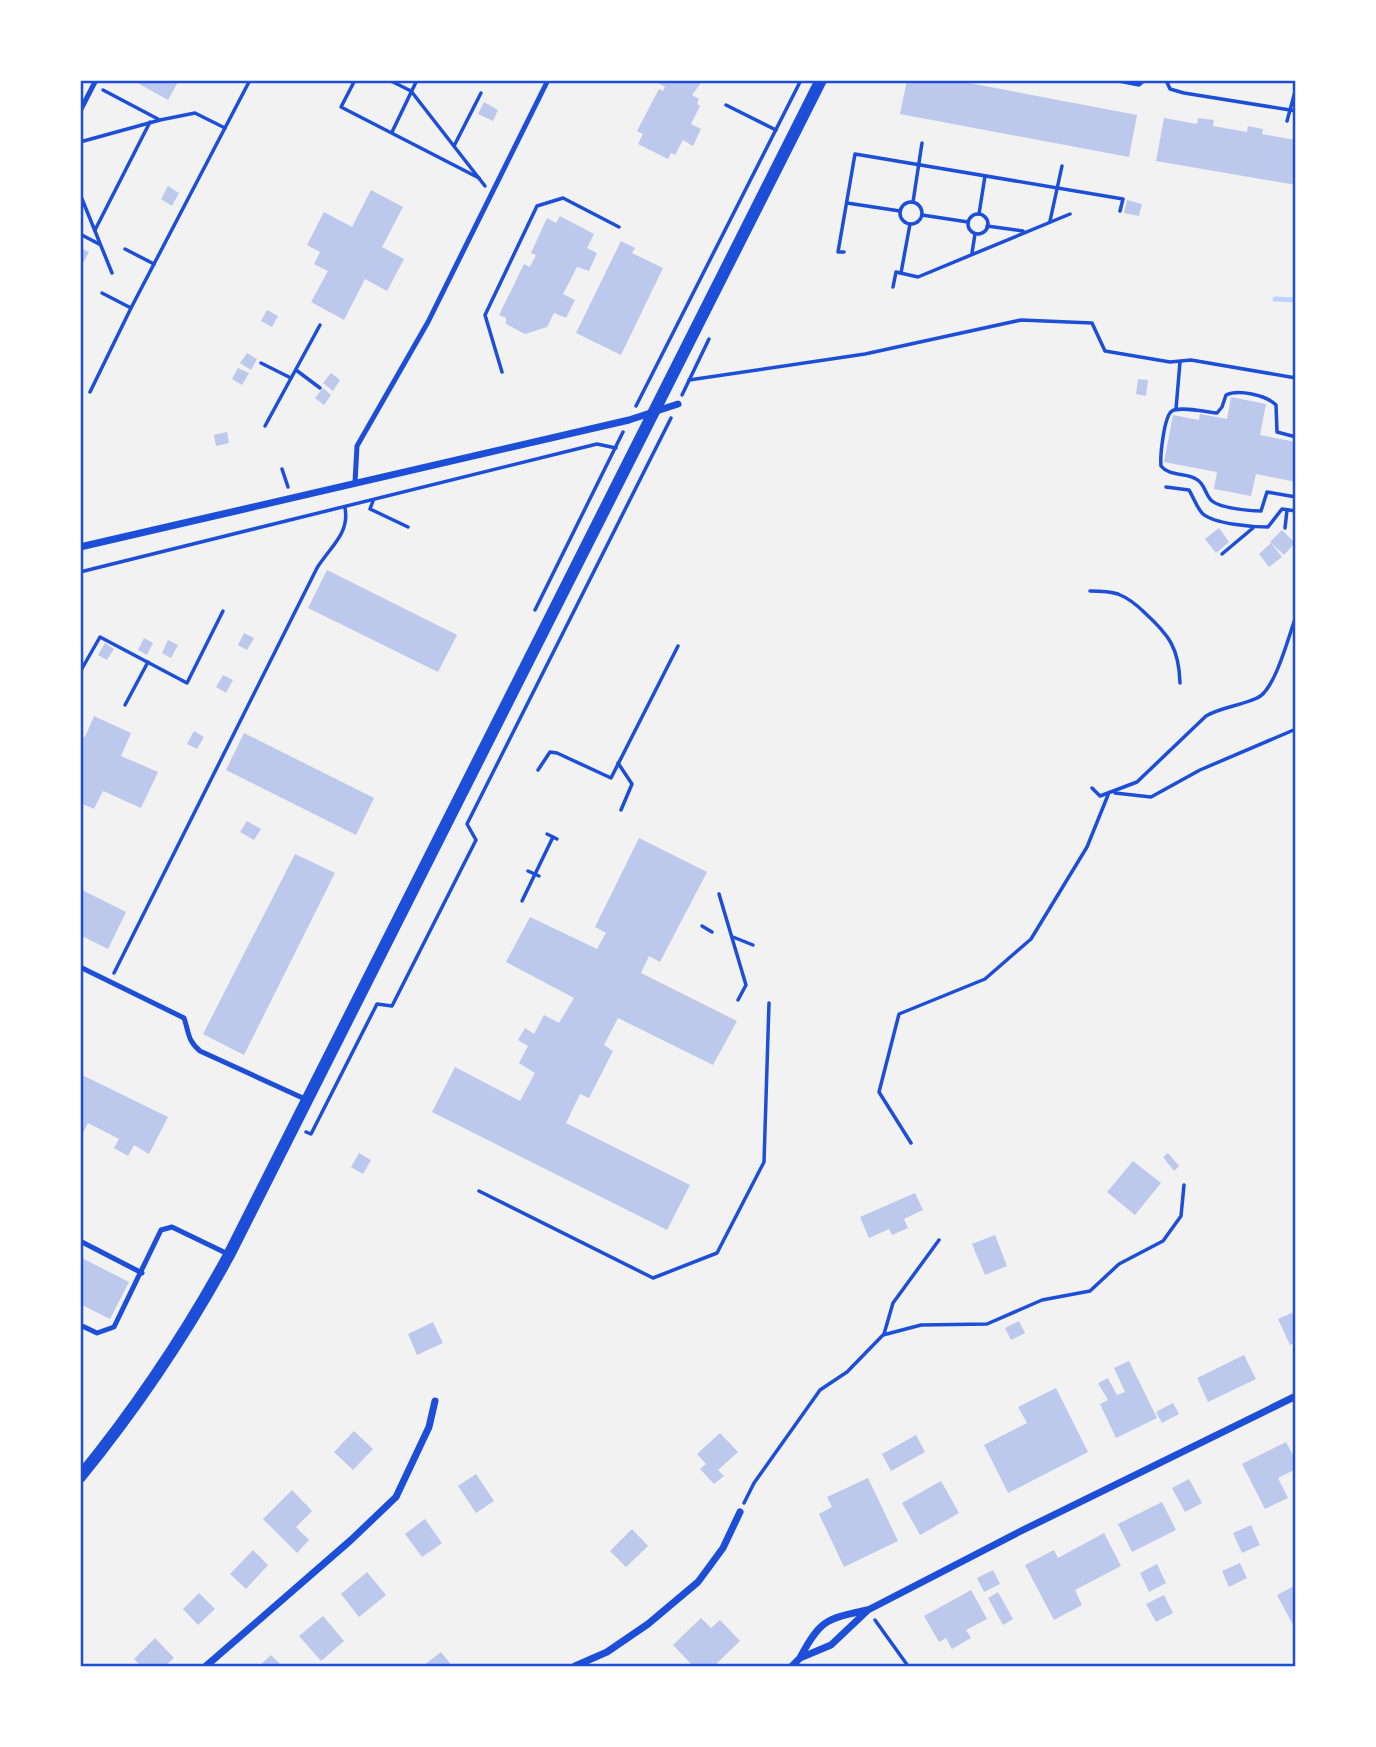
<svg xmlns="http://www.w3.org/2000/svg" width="1376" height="1747" viewBox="0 0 1376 1747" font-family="Manrope,sans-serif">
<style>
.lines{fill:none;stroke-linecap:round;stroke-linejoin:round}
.stream{stroke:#bfd3fe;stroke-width:5}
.building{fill:#bdc9ec}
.path{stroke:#1d4ed8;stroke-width:3.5}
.service{stroke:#1d4ed8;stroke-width:5}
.minor{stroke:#1d4ed8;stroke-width:7}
.tertiary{stroke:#1d4ed8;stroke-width:12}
.neatline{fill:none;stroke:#1d4ed8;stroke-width:2.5}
</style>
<rect width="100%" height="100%" fill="#f2f2f2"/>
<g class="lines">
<polyline class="stream" points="1275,299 1296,300"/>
</g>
<g class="building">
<polygon points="132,80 179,80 168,100"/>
<polygon points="653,80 703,80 692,95 699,99 697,104 700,106 691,124 701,129 693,146 683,140 675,155 671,153 668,159 638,144 643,134 637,131 659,89 663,91 665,87"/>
<polygon points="907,80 953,80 1137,115 1129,157 900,114"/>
<polygon points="484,102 498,110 493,121 478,114"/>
<polygon points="1164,118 1197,124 1198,118 1214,120 1213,126 1247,132 1248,126 1263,129 1262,134 1296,140 1296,185 1156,161"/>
<polygon points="168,186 179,193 172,206 161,199"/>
<polygon points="371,190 403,207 382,247 404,259 387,291 365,279 344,320 311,302 328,271 314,264 320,252 307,245 324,212 352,227"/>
<polygon points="1127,200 1142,204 1139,216 1124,213"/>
<polygon points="560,216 594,234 587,248 597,253 589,271 577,267 563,294 575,300 566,318 554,313 547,327 525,334 506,324 506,318 499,315 524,264 530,267 536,255 531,253 547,218 556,223"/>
<polygon points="621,241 635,248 632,253 663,268 621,355 576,333"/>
<polygon points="80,248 89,252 80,269"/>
<polygon points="267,310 278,316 272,327 261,321"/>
<polygon points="247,353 257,359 251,370 240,363"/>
<polygon points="238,368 249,373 242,385 232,379"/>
<polygon points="331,373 340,380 333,391 323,383"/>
<polygon points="1138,379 1148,380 1146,396 1136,394"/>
<polygon points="323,388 331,395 324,405 315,398"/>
<polygon points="1231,397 1266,404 1260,435 1296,442 1296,482 1256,474 1251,496 1214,489 1217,472 1164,462 1173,415 1199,420 1200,414 1227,419"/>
<polygon points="227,432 229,443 216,446 214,435"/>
<polygon points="1219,528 1229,542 1216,553 1205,539"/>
<polygon points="1282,530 1295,543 1284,555 1270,542"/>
<polygon points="1271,543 1282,557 1269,567 1259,554"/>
<polygon points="327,570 457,635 438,672 308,608"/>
<polygon points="244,633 254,638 247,650 238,645"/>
<polygon points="144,638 153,643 147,655 138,650"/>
<polygon points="168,640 178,645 171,658 162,653"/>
<polygon points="105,643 114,649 107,660 98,655"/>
<polygon points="223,675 233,680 226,693 216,687"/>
<polygon points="94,716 131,733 121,756 158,772 141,808 103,791 94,809 80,803 80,735 85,737"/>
<polygon points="194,731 204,737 197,749 187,744"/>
<polygon points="244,733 374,798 356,835 226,770"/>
<polygon points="247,821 261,829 254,840 240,832"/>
<polygon points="639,838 707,872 660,962 649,956 641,973 737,1021 713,1065 618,1018 604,1045 613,1051 589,1098 580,1094 566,1123 690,1185 667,1230 432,1112 455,1067 520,1101 535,1073 519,1063 528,1046 518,1040 525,1028 534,1034 544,1015 559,1023 574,998 506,962 530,917 597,949 606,933 595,927"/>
<polygon points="295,854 335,873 244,1055 203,1034"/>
<polygon points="80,889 126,912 108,949 80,935"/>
<polygon points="80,1074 168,1117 149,1154 134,1145 128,1156 114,1148 119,1139 88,1123 83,1133 80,1132"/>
<polygon points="359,1153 371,1160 363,1174 351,1167"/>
<polygon points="1168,1153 1179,1166 1174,1171 1163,1157"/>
<polygon points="1133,1161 1161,1183 1135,1215 1107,1192"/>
<polygon points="915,1193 923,1210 904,1219 908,1228 892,1235 889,1229 869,1238 860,1217"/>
<polygon points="995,1235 1007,1266 985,1275 972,1244"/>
<polygon points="80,1257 129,1282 110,1319 80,1304"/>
<polygon points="1296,1311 1296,1342 1290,1345 1278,1319"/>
<polygon points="1019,1321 1025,1333 1011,1340 1005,1328"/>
<polygon points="433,1322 443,1343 417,1355 408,1334"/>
<polygon points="1244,1355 1256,1379 1208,1402 1197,1378"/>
<polygon points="1129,1361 1157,1418 1116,1438 1100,1404 1108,1400 1098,1383 1108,1378 1117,1395 1125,1392 1114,1368"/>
<polygon points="1056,1388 1088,1452 1008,1493 984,1445 1027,1423 1018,1407"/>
<polygon points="1173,1403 1179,1414 1162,1423 1156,1412"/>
<polygon points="354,1431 373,1449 353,1470 334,1452"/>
<polygon points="720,1433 738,1452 718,1470 724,1476 714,1484 700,1469 706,1464 697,1454"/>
<polygon points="916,1435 925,1452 891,1471 882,1454"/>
<polygon points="1286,1442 1296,1461 1296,1469 1278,1478 1288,1498 1265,1509 1242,1464"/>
<polygon points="476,1474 494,1501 476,1513 458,1486"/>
<polygon points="868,1478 898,1541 844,1567 819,1514 832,1507 827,1497"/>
<polygon points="1189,1479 1202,1503 1185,1512 1172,1488"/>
<polygon points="941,1481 959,1513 920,1535 902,1503"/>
<polygon points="292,1490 312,1511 296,1527 309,1540 297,1553 263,1519"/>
<polygon points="1162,1502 1176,1530 1132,1552 1118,1524"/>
<polygon points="425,1519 442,1543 422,1557 405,1534"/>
<polygon points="1251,1525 1260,1545 1242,1553 1233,1533"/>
<polygon points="632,1529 648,1546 626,1567 610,1551"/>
<polygon points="1104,1533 1121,1566 1075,1590 1082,1605 1054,1620 1025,1565 1054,1550 1058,1558"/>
<polygon points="253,1550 268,1565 246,1589 230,1574"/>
<polygon points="1240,1563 1247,1578 1229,1587 1222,1571"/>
<polygon points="1157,1564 1166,1583 1149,1592 1140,1573"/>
<polygon points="993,1570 1000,1584 984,1592 977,1578"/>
<polygon points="367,1572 386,1595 359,1617 341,1594"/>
<polygon points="1296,1585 1296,1623 1293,1625 1277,1595"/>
<polygon points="971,1590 987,1619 966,1630 971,1638 952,1649 946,1638 939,1642 924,1616"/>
<polygon points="998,1592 1013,1619 1003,1625 988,1598"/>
<polygon points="199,1593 215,1609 198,1625 183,1609"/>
<polygon points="1164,1595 1173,1613 1156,1622 1146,1604"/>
<polygon points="323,1616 344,1641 321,1661 299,1636"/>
<polygon points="701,1618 711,1628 720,1620 740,1641 714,1666 693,1666 673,1645"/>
<polygon points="155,1638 174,1658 165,1666 141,1666 134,1659"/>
<polygon points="441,1652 452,1666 423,1666"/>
<polygon points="271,1655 282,1666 259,1666"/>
</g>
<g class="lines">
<g class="path">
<polyline points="355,80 341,107 479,178"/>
<polyline points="389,80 411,91 485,186"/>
<polyline points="1114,80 1139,85 1145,80"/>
<polyline points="1166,80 1170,89 1184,93 1296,111"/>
<polyline points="1064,81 1064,80"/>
<polyline points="103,90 158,119"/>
<polyline points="726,105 776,130"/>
<polyline points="1287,121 1296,88"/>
<polyline points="392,132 417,80"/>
<polyline points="80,142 160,120 195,113 225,128"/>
<polyline points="454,146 481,93"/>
<polyline points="80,194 112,273"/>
<circle cx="911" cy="213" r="11"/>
<polyline points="913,202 922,143"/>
<polyline points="847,203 900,211"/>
<circle cx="978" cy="224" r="10"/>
<polyline points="979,214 985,176"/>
<polyline points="922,215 968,222"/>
<polyline points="1050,221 1062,166"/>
<polyline points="987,226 1023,231"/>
<polyline points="95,230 150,122"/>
<polyline points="80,234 99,244"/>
<polyline points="125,249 154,264"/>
<polyline points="844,252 838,252 855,154 1123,199 1120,211"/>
<polyline points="972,253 975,234"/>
<polyline points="901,273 910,224"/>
<polyline points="893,287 896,272 918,277 1070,214"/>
<polyline points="102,293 131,308"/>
<polyline points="261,363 291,378"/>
<polyline points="296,370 320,388"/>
<polyline points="502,372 485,315 537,206 563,198 619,227"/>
<polyline points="689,380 865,354 1021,320 1092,323 1105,351 1170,362 1191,360 1296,378"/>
<polyline points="90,392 131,308 250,80"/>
<polyline points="682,395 709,339"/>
<polyline points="636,406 801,80"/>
<polyline points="1176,409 1180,362"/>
<polyline points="265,426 320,325"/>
<path d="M1296,437L1277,432L1276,405C1266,395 1238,389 1226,395L1222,407L1217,413C1208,412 1179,406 1172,411C1164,416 1160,456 1161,466C1170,477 1185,472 1196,479C1205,483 1205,495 1212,501C1220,508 1250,511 1261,511L1267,492L1296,497"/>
<polyline points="282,469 288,487"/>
<path d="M1166,487L1189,490C1194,498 1196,507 1203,514C1215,524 1252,527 1268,527L1282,509L1296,511"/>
<polyline points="373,501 370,509 408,527"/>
<polyline points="1285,528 1287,510"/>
<polyline points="1222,554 1253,528"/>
<polyline points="80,572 597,444 616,448"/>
<path d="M1090,591C1099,591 1109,591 1118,594C1128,598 1137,605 1145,613C1169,635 1179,648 1180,683"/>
<polyline points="535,610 623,432"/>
<polyline points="80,672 100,637 187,683 223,611"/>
<polyline points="125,705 148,662"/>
<polyline points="618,763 632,784 621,810"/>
<polyline points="538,770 550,752 557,753 611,778 678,646"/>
<path d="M1092,788L1100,796L1137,782L1206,716C1221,707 1240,706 1257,698C1275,691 1289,635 1296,616"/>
<polyline points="1115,793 1151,797 1200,770 1296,729"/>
<polyline points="547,834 557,839"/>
<polyline points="528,871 539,876"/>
<polyline points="719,894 746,985 738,1000"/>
<polyline points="522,901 553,837"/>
<polyline points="702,926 712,932"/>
<polyline points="733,937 753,945"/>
<path d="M114,973L317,568C329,548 350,534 345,508"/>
<polyline points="306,1132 311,1134 377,1004 392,1006 476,840 467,824 671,418"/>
<polyline points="911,1143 879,1092 899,1014 985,979 1031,939 1087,847 1108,795"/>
<polyline points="479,1191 653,1278 717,1253 764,1162 769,1003"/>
<polyline points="884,1334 893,1303 939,1240"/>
<polyline points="744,1503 754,1483 820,1390 847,1372 883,1335 921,1325 987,1324 1042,1300 1090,1291 1119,1264 1163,1241 1181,1216 1184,1185"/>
<polyline points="875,1620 908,1666"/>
</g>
<g class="service">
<polyline points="80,111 96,80"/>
<polyline points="355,482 357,446 428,322 548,80"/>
<path d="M80,967L184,1018C189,1032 187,1040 200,1051L305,1099"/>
<polyline points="80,1241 142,1273"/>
<polyline points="80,1325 97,1333 114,1327 161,1230 172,1227 228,1254"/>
</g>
<g class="minor">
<polyline points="80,547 629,420 678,404"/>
<path d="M801,1656C821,1619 827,1619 867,1610"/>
<polyline points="206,1666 351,1540 396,1497 429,1427 435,1401"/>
<polyline points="575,1666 607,1652 648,1624 698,1582 723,1548 740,1512"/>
<polyline points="792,1666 800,1658 831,1645 868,1610 1019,1532 1296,1396"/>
</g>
<path class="tertiary" d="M80,1477C137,1407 186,1334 229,1255L821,80"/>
</g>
<rect width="1376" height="1747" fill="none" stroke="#ffffff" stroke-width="164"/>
<rect x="82" y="82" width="1212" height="1583" class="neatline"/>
</svg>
